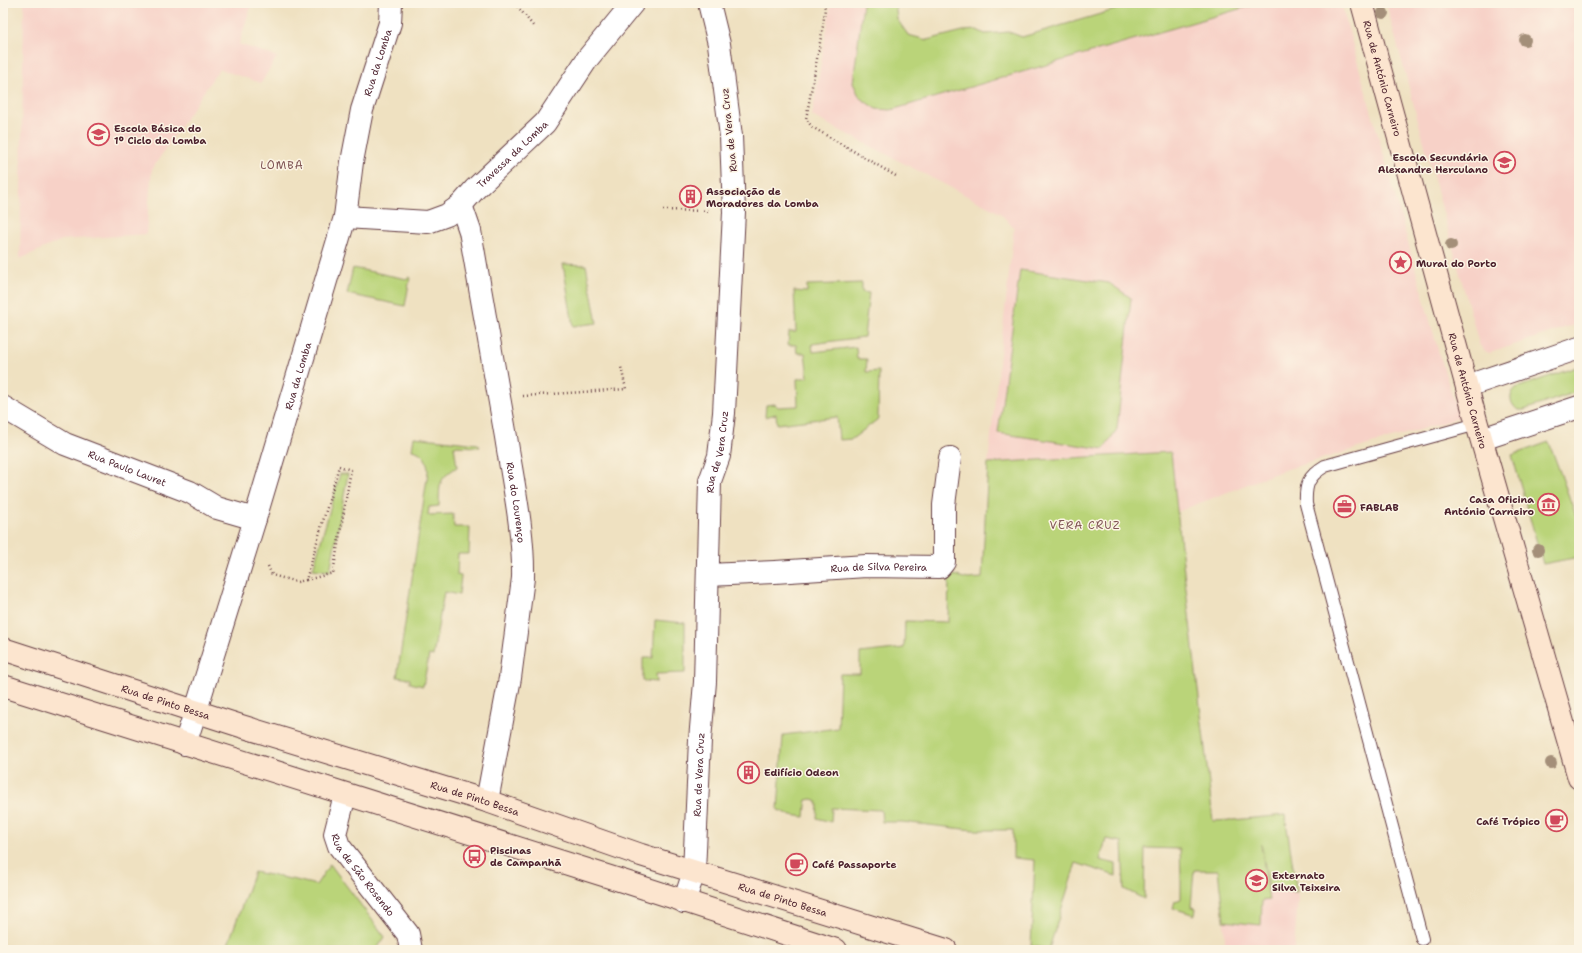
<svg xmlns="http://www.w3.org/2000/svg" width="1582" height="953" viewBox="0 0 1582 953" font-family="'Shantell Sans',sans-serif">
<style>
.built{fill:#f7d1c7}
.green{fill:#bad479;stroke:#827a52}
.lines{fill:none;stroke-linecap:round;stroke-linejoin:round}
.lane-casing{stroke:#633c42;stroke-width:14}
.street-casing{stroke:#633c42;stroke-width:24}
.secondary-casing{stroke:#633c42;stroke-width:24}
.path{stroke:#633c42;stroke-width:2.5;stroke-dasharray:1 3;stroke-linecap:butt}
.lane{stroke:#fff;stroke-width:12}
.street{stroke:#fff;stroke-width:22}
.secondary{stroke:#fce5cf;stroke-width:22}
.tree{fill:#a48f79}
.labels{text-anchor:middle;dominant-baseline:central;stroke-width:3;stroke-linejoin:round;paint-order:stroke}
.street-label{font-size:10px;fill:#4a1f2b;stroke:#fcf5e5}
.poi-label{font-size:10px;font-weight:bold;fill:#4a1f2b;stroke:#fcf5e5;text-anchor:start}
.neighbourhood-label{font-size:11px;letter-spacing:1px;fill:#7f5454;stroke:#fcf5e5}
</style>
<rect width="100%" height="100%" fill="#fcf5e5"/>
<filter id="ink" filterUnits="userSpaceOnUse"><feTurbulence type="fractalNoise" baseFrequency=".025" numOctaves="2"/><feDisplacementMap in="SourceGraphic" scale="8" xChannelSelector="R" yChannelSelector="G"/><feConvolveMatrix kernelMatrix="1 2 1 2 8 2 1 2 1" color-interpolation-filters="sRGB"/></filter>
<filter id="wash" filterUnits="userSpaceOnUse"><feTurbulence type="fractalNoise" baseFrequency=".012" numOctaves="4" result="noise"/><feDisplacementMap in="SourceGraphic" scale="16" xChannelSelector="R" yChannelSelector="G"/><feGaussianBlur stdDeviation="0.9" result="paint"/><feColorMatrix in="noise" values="0 0 0 0 0 0 0 0 0 0 0 0 0 0 0 0 0 1.4 0 .05"/><feComposite in="paint" operator="in"/></filter>
<g filter="url(#wash)">
<rect width="100%" height="100%" fill="#efe1c1"/>
<g class="built">
<polygon points="24,3 252,3 239,44 277,57 261,83 219,69 152,169 146,234 62,240 20,259"/>
<polygon points="829,3 863,3 853,83 891,110 1260,3 1341,3 1439,353 1459,418 1281,471 1177,512 1171,452 988,463 1014,228 1000,213 812,116 830,10"/>
<polygon points="1386,3 1579,3 1579,323 1490,353 1484,351 1479,344"/>
<polygon points="1285,815 1298,899 1294,950 1223,950 1225,939 1224,921 1213,821"/>
</g>
<g class="green">
<polygon points="863,3 895,3 897,19 908,35 927,40 963,31 977,30 985,34 1009,32 1022,37 1138,3 1260,3 891,110 876,109 860,98 853,83"/>
<polygon points="563,264 586,265 597,323 573,326"/>
<polygon points="353,268 407,279 408,277 410,278 405,306 347,294"/>
<polygon points="1020,270 1109,283 1131,298 1117,429 1104,449 998,433"/>
<polygon points="862,283 862,292 869,293 864,337 812,344 813,352 856,347 857,359 867,359 866,372 879,371 878,419 852,439 839,440 837,417 777,424 776,414 765,417 766,405 775,404 778,407 798,406 797,379 808,377 805,353 797,353 796,345 788,345 789,332 796,332 794,291 807,292 807,285"/>
<path d="M1579,366V391L1524,410H1518C1510,404 1508,395 1516,388Z"/>
<path d="M414,437L478,444L480,447L454,446L457,467C437,480 440,484 439,506L429,507L428,515L453,514L454,527H470L469,554H458L457,575L461,576L459,595L444,592L433,656L429,655L423,686L410,683V679L397,677L428,472C428,461 424,452 412,450Z"/>
<polygon points="1549,442 1579,524 1579,557 1543,564 1512,455"/>
<path d="M1171,452C1183,575 1200,697 1213,821L1233,820L1285,815L1297,892L1269,889L1261,844L1269,900L1262,901L1261,925L1224,921L1218,870H1194L1191,907L1196,908L1195,915L1173,908L1175,901L1181,899V877L1180,849L1145,848L1144,899L1124,889L1122,842L1106,839L1100,860L1116,864V876L1076,863L1049,949L1031,946L1035,860L1013,858V830H973L902,822H882L881,810L832,808L831,822L817,818L818,805L816,800L812,799L807,800L806,805L805,817L791,815L778,810L783,735L838,728L840,674H860V653L904,648L905,621L948,622L949,574L968,579L982,578L988,463Z"/>
<polygon points="340,474 348,474 330,571 313,569"/>
<polygon points="655,620 685,623 685,673 656,674 657,682 643,681 643,658 653,658"/>
<polygon points="330,864 385,937 376,950 226,950 254,872 296,880 316,885"/>
</g>
</g>
<g filter="url(#ink)">
<g class="lines">
<defs>
<path id="lane" d="M1422,939L1306,504C1305,485 1308,476 1325,466L1477,424"/>
<g id="street">
<path id="s1" d="M461,205L470,231C482,300 494,368 506,437C513,483 524,531 523,578L510,678L487,801"/>
<path id="s2" d="M345,217L428,222L447,215L461,205L475,189L545,123L588,58L633,3"/>
<polyline points="1467,386 1579,348"/>
<path id="s3" d="M3,407L65,444L190,492L217,508L255,519"/>
<polyline points="1482,439 1579,407"/>
<path id="s4" d="M708,575L775,572L866,566L940,567L944,562V505L950,458"/>
<path id="s5" d="M185,744L196,710L255,519L345,217L352,162L362,110L390,23L391,3"/>
<path id="s6" d="M345,795L335,834L339,846L408,934L411,950"/>
<path id="s7" d="M684,902L694,872L700,740L705,682L710,481L719,456L724,413L734,212L731,136L719,44L709,3"/>
</g>
<g id="secondary">
<path id="s8" d="M1362,3L1477,424L1579,778"/>
<path id="s9" d="M3,649L241,726L487,801L641,855L946,950"/>
<polyline points="3,686 632,884 836,950"/>
</g>
</defs>
<use href="#lane" class="lane-casing"/>
<use href="#street" class="street-casing"/>
<use href="#secondary" class="secondary-casing"/>
<g class="path">
<polyline points="515,3 534,27"/>
<polyline points="823,3 825,8 823,26 806,119 812,127 896,176"/>
<polyline points="663,210 710,211"/>
<polyline points="523,396 626,389 621,367"/>
<polygon points="339,466 351,470 333,573 306,580"/>
<polyline points="268,566 272,575 297,582 306,580"/>
</g>
<use href="#lane" class="lane"/>
<use href="#street" class="street"/>
<use href="#secondary" class="secondary"/>
</g>
<g class="tree">
<circle cx="1383" cy="13" r="6"/>
<circle cx="1525" cy="40" r="6"/>
<circle cx="1451" cy="245" r="6"/>
<circle cx="1538" cy="550" r="6"/>
<circle cx="1551" cy="763" r="6"/>
</g>
</g>
<defs>
<symbol id="school-ring" viewBox="-11 -11 22 22"><circle r="9.5" fill="#fcf5e5" stroke="#d1495b" stroke-width="1.5"/><path d="M0-5L7-2L0 1L-7-2ZM-4 1L0 2.5L4 1V4Q0 6-4 4Z" fill="#d1495b"/></symbol>
<symbol id="building-ring" viewBox="-11 -11 22 22"><circle r="9.5" fill="#fcf5e5" stroke="#d1495b" stroke-width="1.5"/><path d="M-4-6H4V6H1V3H-1V6H-4ZM-2.5-4.3h1.7v1.8h-1.7ZM.8-4.3h1.7v1.8H.8ZM-2.5-1h1.7V.8h-1.7ZM.8-1h1.7V.8H.8Z" fill="#d1495b"/></symbol>
<symbol id="sight-ring" viewBox="-11 -11 22 22"><circle r="9.5" fill="#fcf5e5" stroke="#d1495b" stroke-width="1.5"/><path d="M0-6L1.8-2.2L6-1.7L2.9 1.2L3.7 5.4L0 3.3L-3.7 5.4L-2.9 1.2L-6-1.7L-1.8-2.2Z" fill="#d1495b"/></symbol>
<symbol id="museum-ring" viewBox="-11 -11 22 22"><circle r="9.5" fill="#fcf5e5" stroke="#d1495b" stroke-width="1.5"/><path d="M0-6L6-3V-2H-6V-3ZM-5-1h2V3h-2ZM-1-1h2V3h-2ZM3-1h2V3H3ZM-6 4H6V6H-6Z" fill="#d1495b"/></symbol>
<symbol id="office-ring" viewBox="-11 -11 22 22"><circle r="9.5" fill="#fcf5e5" stroke="#d1495b" stroke-width="1.5"/><path d="M-6-3h4V-5.5h4V-3h4V5H-6ZM-1-4.5V-3h2v-1.5ZM-6 0V1H6V0Z" fill="#d1495b"/></symbol>
<symbol id="cafe-ring" viewBox="-11 -11 22 22"><circle r="9.5" fill="#fcf5e5" stroke="#d1495b" stroke-width="1.5"/><path d="M-5.5-4.5H6V0H3Q3 3.5 0 3.5H-2.5Q-5.5 3.5-5.5 0ZM3-3.2v2h1.7v-2ZM-6 4.5H4V6H-6Z" fill="#d1495b"/></symbol>
<symbol id="bus-ring" viewBox="-11 -11 22 22"><circle r="9.5" fill="#fcf5e5" stroke="#d1495b" stroke-width="1.5"/><path d="M-5-6H5V4H4V6H2V4H-2V6H-4V4H-5ZM-3.5-4V0h7V-4ZM-3.5 1.2v1.5H-2V1.2ZM2 1.2v1.5H3.5V1.2Z" fill="#d1495b"/></symbol>
</defs>
<g fill-rule="evenodd">
<use href="#school-ring" x="86" y="122" width="25" height="25"/>
<use href="#school-ring" x="1492" y="150" width="25" height="25"/>
<use href="#building-ring" x="678" y="184" width="25" height="25"/>
<use href="#sight-ring" x="1388" y="250" width="25" height="25"/>
<use href="#museum-ring" x="1536" y="492" width="25" height="25"/>
<use href="#office-ring" x="1332" y="494" width="25" height="25"/>
<use href="#building-ring" x="736" y="760" width="25" height="25"/>
<use href="#cafe-ring" x="1544" y="808" width="25" height="25"/>
<use href="#bus-ring" x="462" y="844" width="25" height="25"/>
<use href="#cafe-ring" x="784" y="852" width="25" height="25"/>
<use href="#school-ring" x="1244" y="868" width="25" height="25"/>
</g>
<g class="labels">
<g class="street-label">
<text stroke="none"><textPath href="#s5" startOffset="709">Rua da Lomba</textPath></text>
<text stroke="none"><textPath href="#s8" startOffset="78">Rua de António Carneiro</textPath></text>
<text transform="translate(729 130) rotate(-96)">Rua de Vera Cruz</text>
<text stroke="none"><textPath href="#s2" startOffset="193">Travessa da Lomba</textPath></text>
<text stroke="none"><textPath href="#s5" startOffset="385">Rua da Lomba</textPath></text>
<text stroke="none"><textPath href="#s8" startOffset="402">Rua de António Carneiro</textPath></text>
<text stroke="none"><textPath href="#s7" startOffset="453">Rua de Vera Cruz</textPath></text>
<text stroke="none"><textPath href="#s3" startOffset="139">Rua Paulo Lauret</textPath></text>
<text stroke="none"><textPath href="#s1" startOffset="303">Rua do Lourenço</textPath></text>
<text stroke="none"><textPath href="#s4" startOffset="171">Rua de Silva Pereira</textPath></text>
<text stroke="none"><textPath href="#s9" startOffset="171">Rua de Pinto Bessa</textPath></text>
<text stroke="none"><textPath href="#s7" startOffset="129">Rua de Vera Cruz</textPath></text>
<text stroke="none"><textPath href="#s9" startOffset="495">Rua de Pinto Bessa</textPath></text>
<text stroke="none"><textPath href="#s6" startOffset="90">Rua de São Rosendo</textPath></text>
<text stroke="none"><textPath href="#s9" startOffset="819">Rua de Pinto Bessa</textPath></text>
</g>
<g class="poi-label">
<text x="114" y="128">Escola Básica do<tspan x="114" dy="12">1º Ciclo da Lomba</tspan></text>
<text x="1488" y="157" text-anchor="end">Escola Secundária<tspan x="1488" dy="12">Alexandre Herculano</tspan></text>
<text x="706" y="191">Associação de<tspan x="706" dy="12">Moradores da Lomba</tspan></text>
<text x="1416" y="263">Mural do Porto</text>
<text x="1534" y="499" text-anchor="end">Casa Oficina<tspan x="1534" dy="12">António Carneiro</tspan></text>
<text x="1360" y="507">FABLAB</text>
<text x="764" y="772">Edifício Odeon</text>
<text x="1540" y="821" text-anchor="end">Café Trópico</text>
<text x="490" y="850">Piscinas<tspan x="490" dy="12">de Campanhã</tspan></text>
<text x="812" y="864">Café Passaporte</text>
<text x="1272" y="875">Externato<tspan x="1272" dy="12">Silva Teixeira</tspan></text>
</g>
<g class="neighbourhood-label">
<text x="282" y="165">LOMBA</text>
<text x="1085" y="525">VERA CRUZ</text>
</g>
</g>
<rect width="1582" height="953" fill="none" stroke="#fcf5e5" stroke-width="16"/>
</svg>
